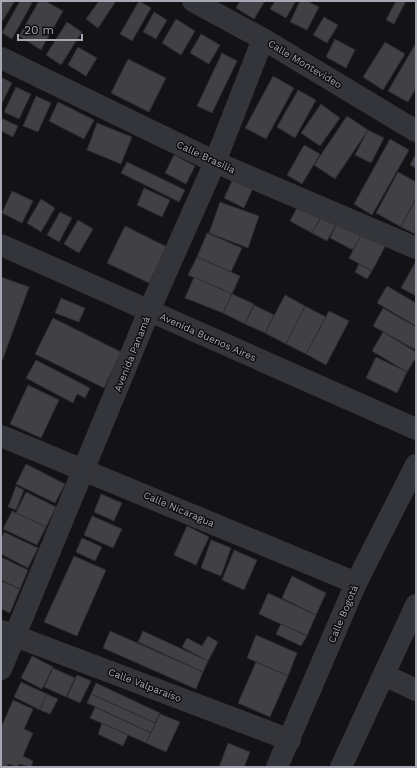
<svg xmlns="http://www.w3.org/2000/svg" width="417" height="768" viewBox="0 0 417 768" font-family="'Work Sans',sans-serif">
<style>
.building{fill:#404045;stroke:#2e2d31}
.lines{fill:none;stroke-linecap:round;stroke-linejoin:round}
.minor{stroke:#34353a;stroke-width:22}
.labels{text-anchor:middle;dominant-baseline:central;stroke-width:3;stroke-linejoin:round;paint-order:stroke}
.street-label{font-size:10px;fill:#a6a8b4;stroke:#0e0e10}
</style>
<rect width="100%" height="100%" fill="#131315"/>
<g class="building">
<polygon points="1,1 15,1 1,23"/>
<polygon points="20,1 29,1 32,3 12,39 2,33"/>
<polygon points="39,1 45,1 63,11 41,50 19,36"/>
<polygon points="99,1 116,1 98,28 86,19"/>
<polygon points="139,1 151,8 132,41 120,34"/>
<polygon points="240,1 265,1 254,19 236,8"/>
<polygon points="275,1 296,1 286,18 270,9"/>
<polygon points="300,1 307,1 319,7 307,30 290,22"/>
<polygon points="396,1 406,1 394,24 386,20"/>
<polygon points="154,12 167,20 156,39 143,32"/>
<polygon points="324,17 338,25 327,43 313,35"/>
<polygon points="176,19 195,31 181,55 162,43"/>
<polygon points="67,22 82,32 61,65 46,55"/>
<polygon points="201,34 220,45 209,64 190,53"/>
<polygon points="335,39 355,50 346,68 326,57"/>
<polygon points="385,42 405,54 383,90 363,77"/>
<polygon points="416,43 416,88 408,102 388,91"/>
<polygon points="78,47 97,58 86,76 68,65"/>
<polygon points="222,53 237,61 212,113 197,106"/>
<polygon points="128,59 166,78 149,112 111,93"/>
<polygon points="273,76 294,88 266,139 245,128"/>
<polygon points="1,77 12,83 1,105"/>
<polygon points="16,87 31,94 19,119 4,112"/>
<polygon points="298,90 316,100 295,138 277,127"/>
<polygon points="36,96 51,103 38,132 23,126"/>
<polygon points="58,102 94,120 84,139 49,121"/>
<polygon points="321,104 340,118 320,146 301,133"/>
<polygon points="347,116 368,130 335,179 314,165"/>
<polygon points="1,118 18,126 13,137 1,131"/>
<polygon points="97,123 132,137 121,164 87,150"/>
<polygon points="368,130 384,138 371,163 355,155"/>
<polygon points="390,139 409,150 372,215 354,204"/>
<polygon points="304,145 320,154 302,184 287,175"/>
<polygon points="416,154 416,168 410,165"/>
<polygon points="174,155 195,166 186,184 165,173"/>
<polygon points="127,162 185,190 179,202 121,173"/>
<polygon points="398,172 416,182 416,198 401,227 376,213"/>
<polygon points="233,179 253,188 244,208 224,198"/>
<polygon points="144,188 170,200 162,217 137,205"/>
<polygon points="12,191 33,201 22,223 2,213"/>
<polygon points="41,199 55,208 41,232 27,223"/>
<polygon points="220,202 259,216 248,248 209,233"/>
<polygon points="414,202 416,203 415,234 401,227"/>
<polygon points="299,204 321,217 312,233 290,221"/>
<polygon points="60,212 72,218 59,242 47,235"/>
<polygon points="321,217 336,225 327,241 312,233"/>
<polygon points="340,217 364,230 353,250 330,238"/>
<polygon points="78,220 93,229 79,253 64,244"/>
<polygon points="125,226 167,247 149,283 107,263"/>
<polygon points="364,230 387,243 372,271 349,258"/>
<polygon points="207,233 242,248 231,272 197,257"/>
<polygon points="197,257 240,276 232,294 188,275"/>
<polygon points="416,261 416,296 401,288"/>
<polygon points="359,264 372,271 367,279 355,272"/>
<polygon points="1,277 29,287 1,364"/>
<polygon points="194,277 232,294 223,313 185,298"/>
<polygon points="387,286 416,303 416,326 377,303"/>
<polygon points="232,294 254,304 245,324 223,313"/>
<polygon points="285,295 305,306 286,344 265,333"/>
<polygon points="61,298 85,308 79,322 55,313"/>
<polygon points="254,305 274,315 265,333 245,324"/>
<polygon points="305,306 326,317 306,354 286,344"/>
<polygon points="383,308 416,327 416,346 414,349 373,326"/>
<polygon points="329,311 349,321 326,365 306,354"/>
<polygon points="53,318 121,352 104,388 35,354"/>
<polygon points="383,332 416,352 416,357 407,372 372,351"/>
<polygon points="376,357 407,372 397,393 366,378"/>
<polygon points="36,360 90,388 85,398 77,394 73,403 26,378"/>
<polygon points="28,385 59,400 41,438 10,424"/>
<polygon points="26,464 65,484 55,503 16,484"/>
<polygon points="16,486 24,490 16,510 8,507"/>
<polygon points="26,492 56,507 46,527 16,513"/>
<polygon points="101,494 122,503 114,521 94,512"/>
<polygon points="12,511 46,527 37,545 3,529"/>
<polygon points="92,516 122,529 113,548 84,535"/>
<polygon points="187,526 209,537 196,565 174,555"/>
<polygon points="4,532 38,548 28,568 1,554 1,539"/>
<polygon points="82,538 102,547 95,561 76,552"/>
<polygon points="211,540 231,548 221,576 201,568"/>
<polygon points="234,550 257,560 244,590 222,580"/>
<polygon points="74,556 106,570 77,636 44,622"/>
<polygon points="1,557 28,570 20,589 1,580"/>
<polygon points="292,576 326,593 316,615 282,598"/>
<polygon points="1,581 20,589 10,613 1,609"/>
<polygon points="268,593 316,615 307,636 259,614"/>
<polygon points="281,624 307,636 301,646 276,634"/>
<polygon points="110,631 203,672 196,689 103,648"/>
<polygon points="143,631 208,661 203,672 138,642"/>
<polygon points="256,635 297,653 288,676 247,658"/>
<polygon points="208,636 218,642 208,661 182,647 187,638 202,646"/>
<polygon points="32,656 53,667 42,689 21,678"/>
<polygon points="256,662 288,676 270,717 238,703"/>
<polygon points="53,668 75,678 66,697 44,687"/>
<polygon points="77,675 91,681 80,703 67,697"/>
<polygon points="21,682 47,694 40,710 14,697"/>
<polygon points="96,683 160,713 155,723 91,694"/>
<polygon points="47,694 58,699 50,714 40,710"/>
<polygon points="91,694 155,723 151,733 87,703"/>
<polygon points="13,700 33,709 24,729 33,733 23,756 33,761 31,767 19,764 18,767 8,764 7,767 1,766 1,728"/>
<polygon points="95,707 151,733 146,743 90,718"/>
<polygon points="160,714 180,722 166,752 146,743"/>
<polygon points="102,723 128,735 123,746 98,734"/>
<polygon points="228,743 250,752 244,767 219,767"/>
</g>
<g class="lines">
<g class="minor">
<polyline points="193,1 263,39 416,131"/>
<polyline points="1,58 215,162 416,248"/>
<polyline points="1,245 416,429"/>
<polyline points="1,436 356,583"/>
<polyline points="2,631 290,740"/>
<polyline points="1,669 149,311 215,162 263,39"/>
<polyline points="384,675 416,690"/>
<polyline points="277,767 356,583 416,465"/>
<polyline points="341,767 416,605"/>
</g>
</g>
<g class="labels">
<g class="street-label">
<text transform="translate(305 64) rotate(31)">Calle Montevideo</text>
<text transform="translate(206 157) rotate(25)">Calle Brasilia</text>
<text transform="translate(208 337) rotate(24)">Avenida Buenos Aires</text>
<text transform="translate(132 354) rotate(-68)">Avenida Panamá</text>
<text transform="translate(179 509) rotate(23)">Calle Nicaragua</text>
<text transform="translate(343 614) rotate(-67)">Calle Bogotá</text>
<text transform="translate(145 685) rotate(21)">Calle Valparaíso</text>
</g>
</g>
<rect width="417" height="768" fill="none" stroke="#a6a8b4" stroke-width="4"/>
<path d="M18 34v6h64v-6" fill="none" stroke="#a6a8b4" stroke-width="2"/>
<text x="24" y="34" font-size="12" fill="#a6a8b4" stroke="#0e0e10" stroke-width="3" paint-order="stroke">20 m</text>
</svg>
